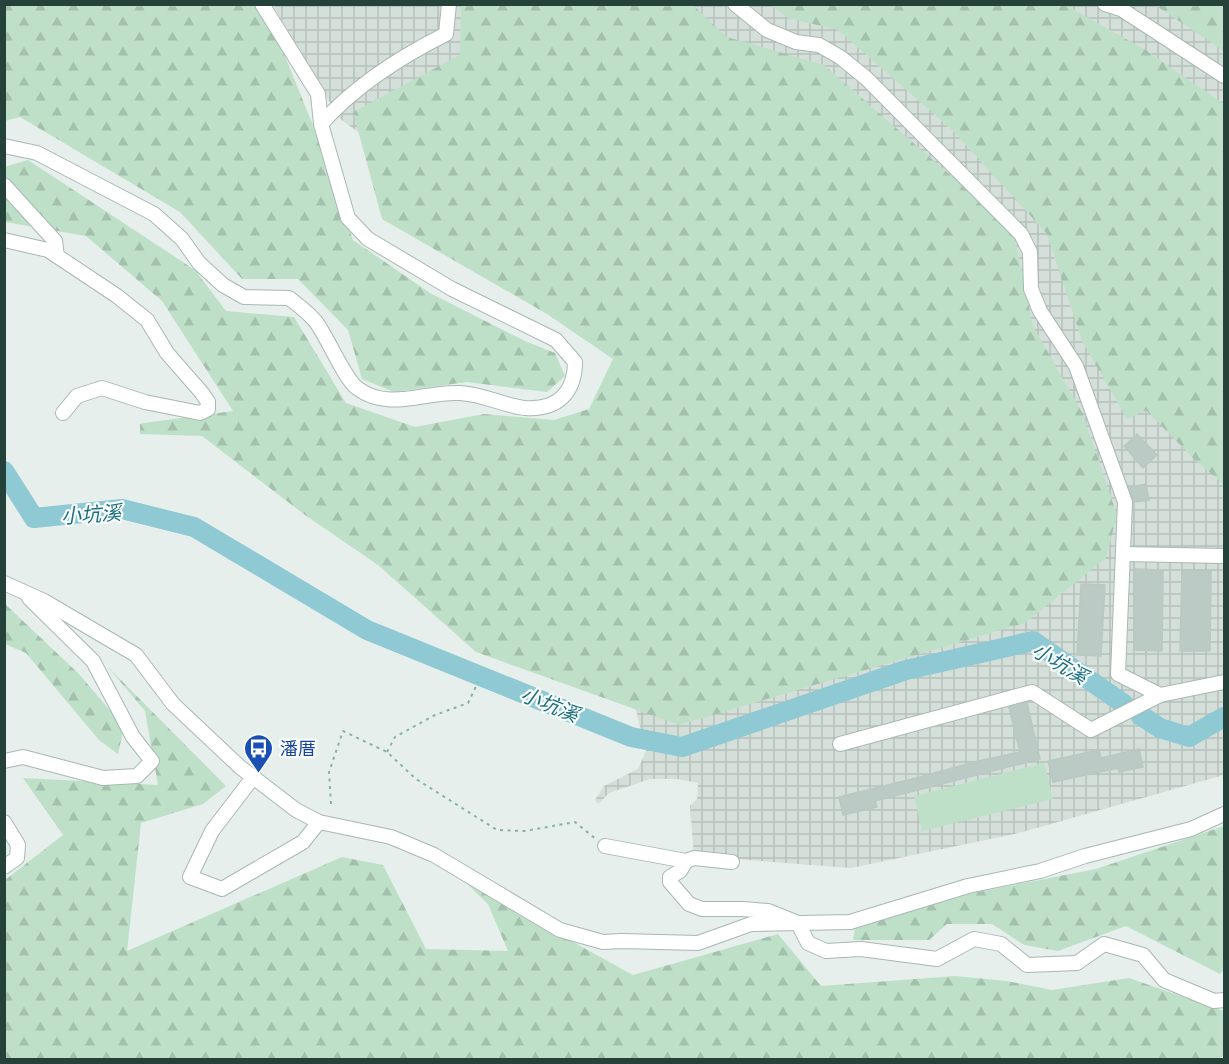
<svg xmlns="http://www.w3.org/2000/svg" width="1229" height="1064" viewBox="0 0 1229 1064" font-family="Quicksand,'Noto Sans TC',sans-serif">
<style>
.industrial{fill:url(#industrial-grid)}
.grass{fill:#bfe0c8}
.forest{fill:url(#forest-firs)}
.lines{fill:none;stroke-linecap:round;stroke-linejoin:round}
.river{stroke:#8ec9d4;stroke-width:20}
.building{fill:#bbcac4;stroke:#b8c9c2;stroke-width:1.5}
.minor-casing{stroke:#a8b8b2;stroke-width:16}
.path{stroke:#86b3a5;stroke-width:2;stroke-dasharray:3 4.5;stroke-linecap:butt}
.minor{stroke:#fff;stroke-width:14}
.labels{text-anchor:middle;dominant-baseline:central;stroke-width:4.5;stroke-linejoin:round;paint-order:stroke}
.transit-label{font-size:18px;fill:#164399;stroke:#f7fbf9;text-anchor:start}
.water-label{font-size:20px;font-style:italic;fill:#1c6f80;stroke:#f7fbf9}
</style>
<defs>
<pattern id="industrial-grid" width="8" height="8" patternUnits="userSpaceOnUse" patternTransform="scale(1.5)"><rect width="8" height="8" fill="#d4dfda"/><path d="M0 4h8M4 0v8" fill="none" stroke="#b6c1bc"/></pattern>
<pattern id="forest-firs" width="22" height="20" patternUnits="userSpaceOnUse" patternTransform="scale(1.5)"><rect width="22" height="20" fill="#bfe0c8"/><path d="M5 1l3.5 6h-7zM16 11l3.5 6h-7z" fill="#a4c1ad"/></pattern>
</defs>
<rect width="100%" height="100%" fill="#e6efeb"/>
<polygon class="industrial" points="273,5 1224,5 1224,775 1019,833 851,868 694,856 690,806 697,799 698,783 677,779 650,779 609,793 598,804 595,800 604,786 638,769 646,751 579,479 641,342 339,118"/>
<polygon class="grass" points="1044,763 1053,799 922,831 914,796"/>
<g class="forest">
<polygon points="5,5 256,5 279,41 312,123 353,240 430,293 525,341 555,353 565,376 547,392 467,382 394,392 362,379 348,330 298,279 242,279 180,212 20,117 5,121"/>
<polygon points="461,5 693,5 727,37 824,65 1013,230 1033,326 1083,414 1117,515 1106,558 1025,623 679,725 476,652 378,565 305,515 202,436 140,434 140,424 144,423 233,411 162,301 86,236 5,222 4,167 28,160 195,270 226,311 294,317 346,403 415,427 484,414 554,420 589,409 613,359 547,314 382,219 353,112 460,55"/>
<polygon points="771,5 1065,5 1144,49 1224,104 1224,485 1194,459 1146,410 1127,419 1082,341 1047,234 953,131 838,30 788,18"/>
<polygon points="1155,5 1224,5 1224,51"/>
<polygon points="4,603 79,674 124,727 118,754 99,740 26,653 5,644"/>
<polygon points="108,667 226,786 203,804 141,823 127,951 342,857 383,865 426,949 508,951 488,904 466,883 633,975 778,934 821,986 955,976 1007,981 1052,990 1129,978 1224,1011 1224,1056 1217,1060 5,1060 5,880 63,835 23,778 158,785 145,711"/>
<polygon points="1224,826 1224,970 1220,974 1126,926 1058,951 1024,945 992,924 947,924 929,940 853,940 856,922 926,907 973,893 1096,869"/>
</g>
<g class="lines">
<g class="river">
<polyline points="4,471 34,518 122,509 194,527 367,630 631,737 682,747 906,670 1033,641 1124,704"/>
<polyline points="1140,715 1160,728 1189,737 1224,717"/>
</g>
</g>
<g class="building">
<polygon points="1137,434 1157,455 1143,468 1124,446"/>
<polygon points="1146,484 1149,500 1134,502 1129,487"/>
<polygon points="1135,569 1163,570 1162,651 1134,650"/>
<polygon points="1182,570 1211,570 1210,651 1180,651"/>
<polygon points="1081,584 1105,585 1101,656 1077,655"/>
<polygon points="1027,703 1040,759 875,801 877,807 843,815 839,797 920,777 978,761 1020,752 1009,707"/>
<polygon points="1139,749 1143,767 1119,772 1118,768 1053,782 1048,761 1099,750 1101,758"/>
</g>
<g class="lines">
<defs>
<g id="minor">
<polyline points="735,4 767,30 796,42 819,45 840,57 866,78 1021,234 1030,252 1031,289 1040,311 1076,366 1125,502 1118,674 1160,695 1224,682"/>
<polyline points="1105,4 1121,9 1224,76"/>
<path d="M321,124C354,87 402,56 446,34L449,4"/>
<path d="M4,146L37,153L154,214L182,239L199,263L223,285L244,297L289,298C298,305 309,313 316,322C328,338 344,378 357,388C389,412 425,391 460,393C483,394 504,406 526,408C558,410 575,392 575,362L556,340L452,289L368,239L348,218L321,124L318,94L262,4"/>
<polyline points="4,185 55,241 57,256 117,296 147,320 167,353 202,393 208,402 208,409 200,413 145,402 102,388 77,396 63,413"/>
<polyline points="4,240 48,250 57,256"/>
<polyline points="1123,554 1224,556"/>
<polyline points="4,583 44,601 136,655 173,704 240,767 296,810 319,822 391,837 434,855 560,930 603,942 621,941 698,943 751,924 850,922 968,886 1040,871 1085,856 1191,829 1224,814"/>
<polyline points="840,744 1032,692 1091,730 1160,695"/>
<polyline points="4,761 23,757 103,778 137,776 152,761 133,737 93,661 29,598"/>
<polyline points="254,776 212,831 190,877 222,889 303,842 319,822"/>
<polyline points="4,822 18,845 17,858 4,867"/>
<polyline points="605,846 686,861 680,871 670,877 670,882 689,904 702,909 743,909 768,911 798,923 808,943 826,951 861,949 937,959 974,939 1001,944 1027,965 1077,963 1104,944 1143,955 1164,980 1214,1001 1224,1000"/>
<polyline points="686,861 694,858 732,862"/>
</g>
</defs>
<use href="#minor" class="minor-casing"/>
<g class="path">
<polyline points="387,752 395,737 435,715 468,703 478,682"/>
<polyline points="331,804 329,772 343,731 387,752 416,779 497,830 525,831 575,822 597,840"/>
</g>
<use href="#minor" class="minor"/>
</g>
<defs>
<symbol id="bus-pin" viewBox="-11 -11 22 30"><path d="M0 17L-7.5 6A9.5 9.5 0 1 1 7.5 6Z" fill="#1a4fb4" stroke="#f7fbf9"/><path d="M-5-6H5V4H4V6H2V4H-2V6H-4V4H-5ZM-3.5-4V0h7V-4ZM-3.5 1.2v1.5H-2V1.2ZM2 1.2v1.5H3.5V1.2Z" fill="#fff"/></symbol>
</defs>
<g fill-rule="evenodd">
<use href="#bus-pin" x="242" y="732" width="33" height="45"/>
</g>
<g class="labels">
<g class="transit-label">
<text x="280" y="748">潘厝</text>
</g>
<g class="water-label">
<text transform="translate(91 514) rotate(-4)">小坑溪</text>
<text transform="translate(1060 663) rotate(31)">小坑溪</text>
<text transform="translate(550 704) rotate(22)">小坑溪</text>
</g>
</g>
<rect width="1229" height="1064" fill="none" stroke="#24423a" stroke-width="12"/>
</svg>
